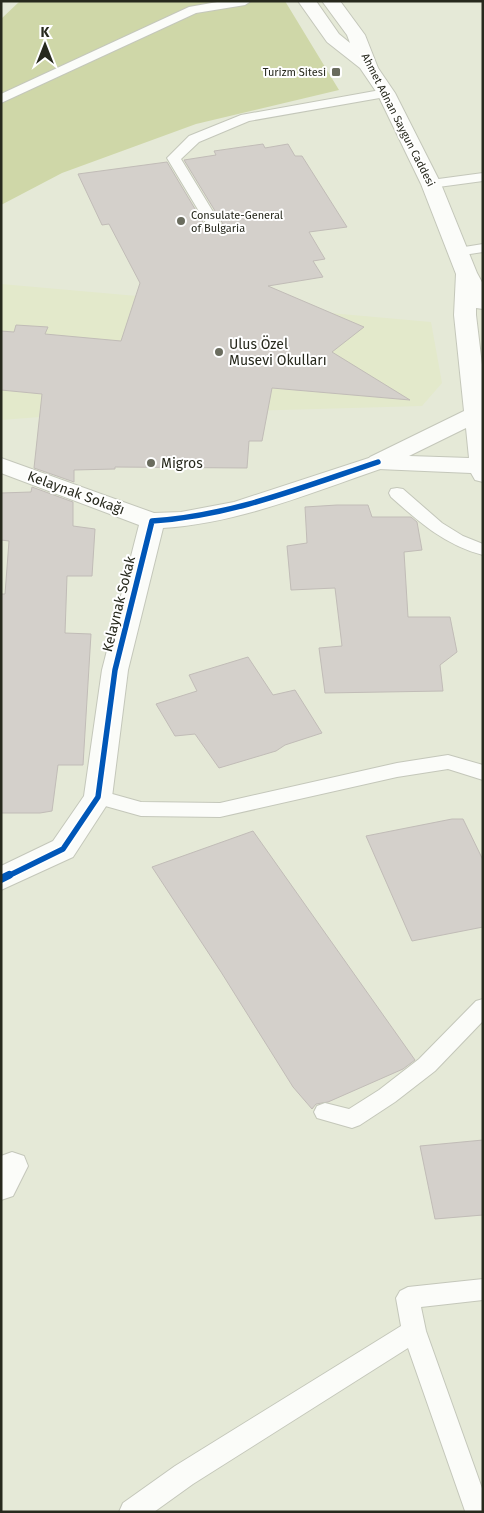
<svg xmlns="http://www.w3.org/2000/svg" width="484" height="1513" viewBox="0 0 484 1513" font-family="'Fira Sans',sans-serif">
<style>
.built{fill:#e3e9cb}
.green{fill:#cfd7a8}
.building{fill:#d4d0cb;stroke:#c1bcb7}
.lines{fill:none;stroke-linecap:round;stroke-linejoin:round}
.service-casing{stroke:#c4c7ba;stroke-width:2}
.minor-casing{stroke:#c4c7ba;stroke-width:2}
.secondary-casing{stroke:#c4c7ba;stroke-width:2}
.service{fill:#fbfcf9;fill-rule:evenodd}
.minor{fill:#fbfcf9;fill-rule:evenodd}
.secondary{fill:#fbfcf9;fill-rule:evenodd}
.cycleway-far1-casing{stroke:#fff;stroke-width:9}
.cycleway-casing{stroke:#fff;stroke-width:11}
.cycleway-far1{stroke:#0057b8;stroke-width:5.5}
.cycleway{stroke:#0057b8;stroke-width:8}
.poi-dot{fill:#6a6c5e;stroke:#fff;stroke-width:2}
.labels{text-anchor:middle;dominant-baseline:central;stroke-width:4;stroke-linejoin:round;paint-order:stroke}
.far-poi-label{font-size:11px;fill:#27291d;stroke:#fff;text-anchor:end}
.far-street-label{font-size:11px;fill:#27291d;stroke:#fff}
.poi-label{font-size:14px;fill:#27291d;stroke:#fff;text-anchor:start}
.street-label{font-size:14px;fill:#27291d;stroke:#fff}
</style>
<rect width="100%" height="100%" fill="#e5e9d7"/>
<polygon class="built" points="1,284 431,322 442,383 422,406 40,417 1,420"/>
<polygon class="green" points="20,1 285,1 339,90 196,124 62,173 1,205 1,19"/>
<g class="building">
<polygon points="263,144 265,148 288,144 295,156 302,156 347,227 309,232 325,259 313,261 323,277 268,286 364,327 332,352 410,400 272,388 262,441 249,441 247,468 115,467 115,469 74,470 74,482 34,468 42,394 1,390 1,331 14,332 16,325 48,327 45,334 121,341 140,283 109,224 102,225 78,174 167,162 207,229 219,230 223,224 184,160 216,155 214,151"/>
<polygon points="32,487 73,502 73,526 95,529 92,576 67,576 65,633 91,634 83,765 58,765 52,811 40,813 1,813 1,594 5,594 9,541 1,540 1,493 31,492"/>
<polygon points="337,505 368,505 372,517 411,517 417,522 422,550 404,552 408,617 450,617 457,652 440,665 443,691 325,693 319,648 342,646 335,588 291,590 287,546 307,543 305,507"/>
<polygon points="248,657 273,695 295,690 322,733 285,745 276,751 219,768 195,734 175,736 156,704 197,691 189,675"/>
<polygon points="452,819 463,819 483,860 483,927 412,941 366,836"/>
<polygon points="253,831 415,1060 403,1069 328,1102 316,1104 312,1109 293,1087 221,972 152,867"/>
<polygon points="483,1140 483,1215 435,1219 420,1146"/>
</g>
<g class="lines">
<defs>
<g id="service">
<polygon points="223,1 251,1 245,5 196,13 1,103 1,94 189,7"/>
<polygon points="386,89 391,90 392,93 391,96 249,121 199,142 181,159 221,225 219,228 209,228 167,158 189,136 241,115"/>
<polygon points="483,173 483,181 431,188 424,184 431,180"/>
<polygon points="483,244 483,252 457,256 452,255 450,252 452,249"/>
<path d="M397,488L403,489L442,523L463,536L483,544V555C445,545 419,522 391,497L389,493L391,489Z"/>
<polygon points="448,755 483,765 483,780 448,769 397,777 220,817 141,816 91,802 88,797 91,792 98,790 141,802 220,803 397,763"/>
<polygon points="483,999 483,1021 435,1071 395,1102 360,1125 352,1128 317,1118 314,1112 317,1106 325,1103 349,1109 379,1090 419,1059 476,1001"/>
<polygon points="483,1279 483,1300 421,1307 426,1331 483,1491 483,1512 465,1511 408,1348 193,1484 154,1512 119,1512 123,1503 175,1466 401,1326 396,1298 400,1291 408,1287"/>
</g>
<g id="minor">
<path d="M378,455L386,457L390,462L386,467C313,492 240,523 163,528L128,670L112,797L73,857L1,890V866L53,841L84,796L102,670L139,525L1,473V458L154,513L181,512L234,502Z"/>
<polygon points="12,1152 24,1156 28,1166 13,1196 1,1200 1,1156"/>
</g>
<path id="secondary" d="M298,1H316L339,34L350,43L347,35L322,1H340L365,35L378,68L395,93L441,184L477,273L483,284V309L476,308V315L483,373V482L475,480L471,473L378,469L370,467L366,462L370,457L464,411L454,315L456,274L421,184L377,93L360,68L327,42ZM466,428L469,458L409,456Z"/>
</defs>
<use href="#service" class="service-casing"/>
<use href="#minor" class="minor-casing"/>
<use href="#secondary" class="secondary-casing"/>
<use href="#service" class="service"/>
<use href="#minor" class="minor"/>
<use href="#secondary" class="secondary"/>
<defs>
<path id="cycleway-far1" d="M6,877L63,849L98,797L115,670L152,521C231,516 303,487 378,462"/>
<polyline id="cycleway" points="1,879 9,875"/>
</defs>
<use href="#cycleway-far1" class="cycleway-far1-casing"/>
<use href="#cycleway" class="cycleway-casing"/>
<use href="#cycleway-far1" class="cycleway-far1"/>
<use href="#cycleway" class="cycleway"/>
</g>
<g class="poi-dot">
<rect x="331" y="67" width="10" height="10" rx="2.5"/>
<circle cx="181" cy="221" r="5"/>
<circle cx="219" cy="352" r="5"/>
<circle cx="151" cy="463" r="5"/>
</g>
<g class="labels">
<g class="far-poi-label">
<text x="326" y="72">Turizm Sitesi</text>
<text x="191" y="215" text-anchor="start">Consulate-General<tspan x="191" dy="13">of Bulgaria</tspan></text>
</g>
<g class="far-street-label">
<text transform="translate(398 120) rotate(63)">Ahmet Adnan Saygun Caddesi</text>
</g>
<g class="poi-label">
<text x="229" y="344">Ulus Özel<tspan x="229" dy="16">Musevi Okulları</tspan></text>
<text x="161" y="463">Migros</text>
</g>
<g class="street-label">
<text transform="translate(76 493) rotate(20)">Kelaynak Sokağı</text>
<text transform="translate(119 604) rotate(-76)">Kelaynak Sokak</text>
</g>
</g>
<rect width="484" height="1513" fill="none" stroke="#27291d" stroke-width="5"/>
<g transform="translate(45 45)" stroke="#ffffff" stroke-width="4" paint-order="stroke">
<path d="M0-4L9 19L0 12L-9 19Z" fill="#27291d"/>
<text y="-8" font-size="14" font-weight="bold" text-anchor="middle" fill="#27291d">K</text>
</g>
</svg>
